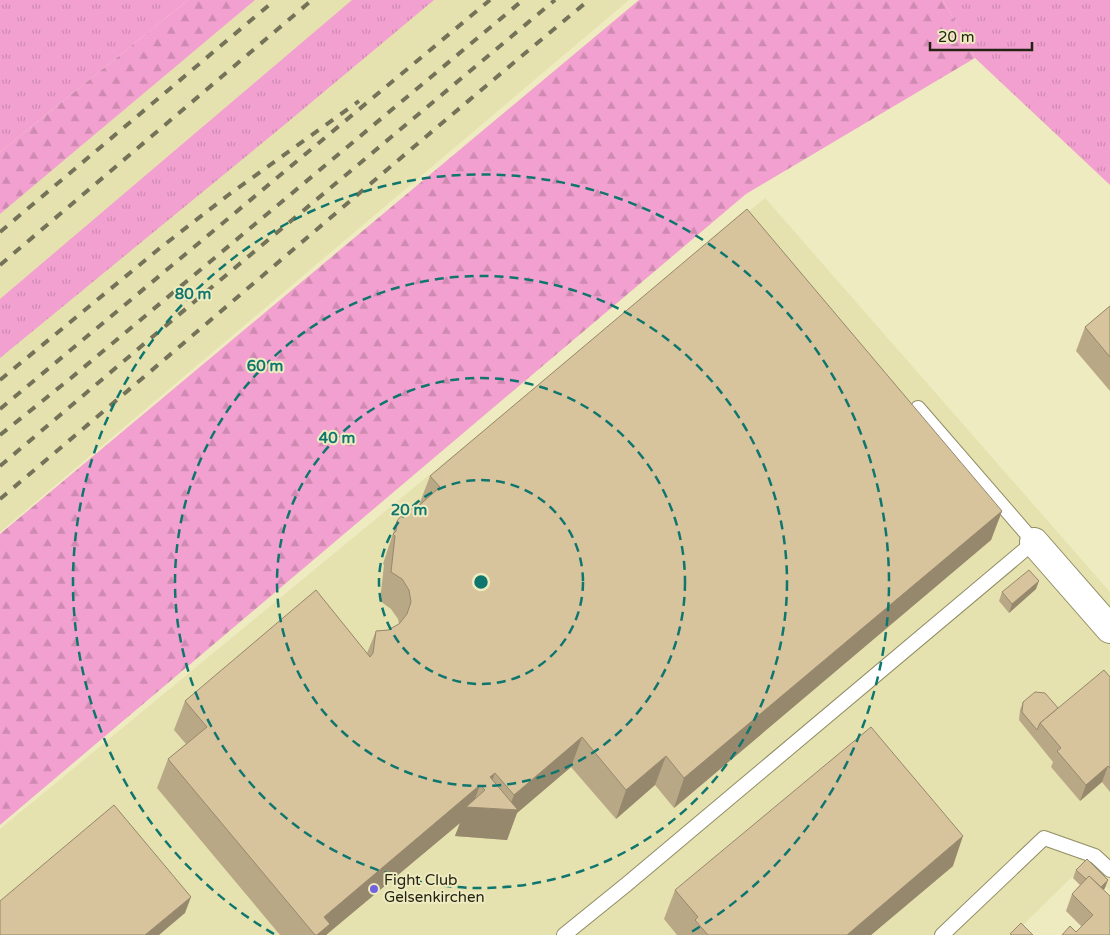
<svg xmlns="http://www.w3.org/2000/svg" width="1110" height="935" viewBox="0 0 1110 935" font-family="'Varela Round',sans-serif">
<style>
.built{fill:#e5e2af}
.grass{fill:url(#grass-tufts)}
.forest{fill:url(#forest-firs)}
.lines{fill:none;stroke-linecap:round;stroke-linejoin:round}
.lane-casing{stroke:#908d65;stroke-width:16}
.street-casing{stroke:#908d65;stroke-width:30}
.lane{stroke:#fff;stroke-width:14}
.street{stroke:#fff;stroke-width:28}
.rail{stroke:#747258;stroke-width:4;stroke-dasharray:9 9;stroke-linecap:butt}
.wall{fill:#b9a886}
.shaded-wall{fill:#96886d}
.building{fill:#d7c39c;stroke:#96886d}
.ring{fill:none;stroke:#0f766e;stroke-width:2.5;stroke-dasharray:9 6}
.poi-dot{fill:#7163de;stroke:#eeebc0;stroke-width:2}
.labels{text-anchor:middle;dominant-baseline:central;stroke-width:4;stroke-linejoin:round;paint-order:stroke}
.poi-label{font-size:15px;fill:#242313;stroke:#eeebc0;text-anchor:start}
.centre{fill:#0f766e;stroke:#eeebc0;stroke-width:2.5}
.ring-label{font-size:15px;text-anchor:middle;font-weight:bold;fill:#0f766e;stroke:#eeebc0;stroke-width:4;stroke-linejoin:round;paint-order:stroke}
</style>
<defs>
<pattern id="grass-tufts" width="24" height="20" patternUnits="userSpaceOnUse" patternTransform="scale(1.25)"><rect width="24" height="20" fill="#f2a0cf"/><path d="M3 7l-1-3M5 7V3M7 7l1-3M15 17l-1-3M17 17v-4M19 17l1-3" fill="none" stroke="#cf8ab1"/></pattern>
<pattern id="forest-firs" width="22" height="20" patternUnits="userSpaceOnUse" patternTransform="scale(1.25)"><rect width="22" height="20" fill="#f2a0cf"/><path d="M5 1l3.5 6h-7zM16 11l3.5 6h-7z" fill="#cf8ab1"/></pattern>
</defs>
<rect width="100%" height="100%" fill="#eeebc0"/>
<g class="built">
<polygon points="255,0 629,0 0,532 0,214"/>
<polygon points="765,198 1110,592 1110,891 1084,865 1013,935 0,935 0,829"/>
</g>
<g class="grass">
<polygon points="0,0 188,0 0,152"/>
<polygon points="352,0 434,0 277,131 0,358 0,299"/>
<polygon points="943,0 1110,0 1110,185 975,58"/>
</g>
<g class="forest">
<polygon points="188,0 255,0 0,214 0,152"/>
<polygon points="639,0 943,0 975,58 746,194 0,825 0,534"/>
</g>
<g class="lines">
<defs>
<g id="lane">
<polyline points="564,935 627,884 1034,542 918,408"/>
<polyline points="942,935 1044,838 1095,856 1110,870"/>
</g>
<polyline id="street" points="1034,542 1110,629"/>
</defs>
<use href="#lane" class="lane-casing"/>
<use href="#street" class="street-casing"/>
<use href="#lane" class="lane"/>
<use href="#street" class="street"/>
<g class="rail">
<polyline points="0,232 275,0"/>
<polyline points="0,265 312,0"/>
<polyline points="0,380 160,248 227,196 359,101"/>
<polyline points="0,409 490,0"/>
<polyline points="0,435 71,378 523,0"/>
<polyline points="0,466 151,338 555,0"/>
<path d="M0,499C197,333 391,164 589,0"/>
</g>
</g>
<g class="wall">
<polygon points="1110,306 1110,391 1076,351 1085,327"/>
<polygon points="430,476 1002,511 991,540 674,808 655,785 616,819 571,767 517,813 507,840 455,836 460,823 326,935 280,935 157,788 168,759 186,744 174,730 185,701 367,653 376,631 388,630 399,624 398,619 391,609 380,601 384,565 383,564 397,521 408,513 409,509 415,509 419,505"/>
<polygon points="1036,589 1009,613 999,601 1002,592"/>
<polygon points="1110,677 1110,792 1102,782 1080,801 1051,767 1053,762 1019,720 1020,710 1023,702 1058,708"/>
<polygon points="953,866 871,935 677,935 664,919 675,890"/>
<polygon points="1076,870 1105,888 1104,890 1110,935 1076,932 1082,927 1066,911 1072,894 1080,885 1073,878"/>
</g>
<g class="shaded-wall">
<polygon points="1002,511 991,540 674,808 684,778"/>
<polygon points="1039,581 1036,589 1009,613 1012,604"/>
<polygon points="582,737 571,767 517,813 507,840 455,836 460,823 326,935 317,935 324,917 480,785 472,807 508,810 514,795"/>
<polygon points="666,756 655,785 616,819 626,790"/>
<polygon points="1108,766 1102,782 1080,801 1086,785"/>
<polygon points="495,773 484,802 490,777"/>
<polygon points="963,836 953,866 871,935 847,935"/>
<polygon points="1108,880 1105,888 1095,899 1098,891"/>
<polygon points="191,897 185,913 159,935 145,935"/>
</g>
<g class="building">
<polygon points="747,209 1002,511 684,778 666,756 626,790 582,737 514,795 495,773 490,777 518,810 466,807 485,790 480,785 324,917 330,924 317,935 315,935 168,759 207,727 185,701 316,590 370,657 373,653 376,631 388,630 399,624 407,614 411,602 409,590 402,579 391,572 395,536 393,534 396,531 397,521 400,517 409,512 409,509 415,509 440,487 430,476"/>
<polygon points="1110,306 1110,357 1085,327"/>
<polygon points="1029,570 1039,581 1012,604 1002,592"/>
<polygon points="1104,670 1110,677 1110,768 1108,766 1086,785 1057,751 1061,748 1040,723"/>
<polygon points="1035,692 1045,693 1058,708 1040,723 1037,730 1022,712 1023,702"/>
<polygon points="871,727 963,836 847,935 708,935 695,920 698,917 675,890"/>
<polygon points="114,805 191,897 145,935 0,935 0,901"/>
<polygon points="1087,859 1108,880 1101,887 1089,876 1086,879 1076,870"/>
<polygon points="1089,876 1110,896 1110,935 1062,935 1070,926 1076,932 1093,915 1072,894"/>
<polygon points="1021,923 1033,935 1012,935 1010,934"/>
</g>
<g class="ring">
<circle cx="481" cy="582" r="102"/>
<circle cx="481" cy="582" r="204"/>
<circle cx="481" cy="582" r="306"/>
<path d="M274 934A408 408 0 1 1 688 934"/>
</g>
<circle class="poi-dot" cx="374" cy="889" r="5"/>
<g class="labels">
<g class="poi-label">
<text x="384" y="880">Fight Club<tspan x="384" dy="17">Gelsenkirchen</tspan></text>
</g>
</g>
<circle cx="481" cy="582" r="8" class="centre"/>
<g class="ring-label">
<text x="193" y="299">80 m</text>
<text x="265" y="371">60 m</text>
<text x="337" y="443">40 m</text>
<text x="409" y="515">20 m</text>
</g>
<path d="M930 42v8h102v-8" fill="none" stroke="#242313" stroke-width="2.5"/>
<text x="938" y="42" font-size="15" fill="#242313" stroke="#eeebc0" stroke-width="4" paint-order="stroke">20 m</text>
</svg>
